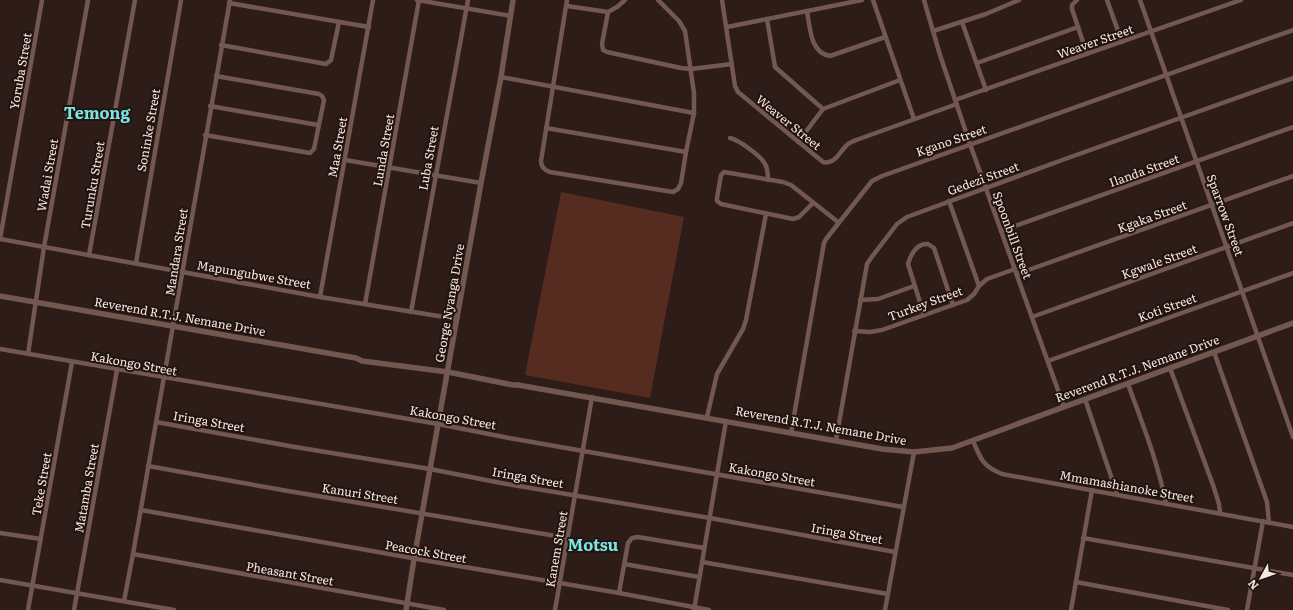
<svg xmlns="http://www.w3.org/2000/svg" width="1293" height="610" viewBox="0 0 1293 610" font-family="Literata,serif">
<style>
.green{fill:#552c1f}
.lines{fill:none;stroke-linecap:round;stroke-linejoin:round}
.minor{stroke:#725850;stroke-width:4.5}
.tertiary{stroke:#725850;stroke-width:5.5}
.labels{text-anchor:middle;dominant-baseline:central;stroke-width:4;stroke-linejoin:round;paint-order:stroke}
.street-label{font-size:12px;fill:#f4e8e4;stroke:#23130e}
.district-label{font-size:16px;font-weight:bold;fill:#79e5e6;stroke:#23130e}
</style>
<rect width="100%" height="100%" fill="#2d1c17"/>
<polygon class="green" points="561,192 684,217 650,398 525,375"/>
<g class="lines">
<g class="minor">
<polyline points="417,0 511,16"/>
<path d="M567,0L541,161C541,167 544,170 550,172L673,192L678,189L681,183L686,152L694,113V93L685,31L679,21L658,0"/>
<path d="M722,0L735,86L738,92L823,162C835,165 839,152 847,145C850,142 854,141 859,139L957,104"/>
<polyline points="873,0 914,119"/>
<polyline points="924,0 940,55 970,144 1064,407"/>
<polyline points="1077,0 1072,5 1072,9 1087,54"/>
<polyline points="1107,0 1122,42"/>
<polyline points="1140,0 1293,437"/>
<polyline points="229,3 369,27"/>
<polyline points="567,6 608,12 617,7 625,0"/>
<path d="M807,11C810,27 810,53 830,56L885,37"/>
<polyline points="608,12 602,44 603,50 607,52 681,68 691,69 732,64"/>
<polyline points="767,19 775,67 823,109"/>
<polyline points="962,22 986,90"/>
<polyline points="727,27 862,0"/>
<polyline points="933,31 986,14 1019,0"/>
<polyline points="221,45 326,64 331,60 339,22"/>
<polyline points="977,63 1078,27"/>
<polyline points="501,77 694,113"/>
<polyline points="955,100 1241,0"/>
<polyline points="210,106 318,125"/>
<polyline points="546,128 686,152"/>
<polyline points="205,135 310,153 314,149 324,100 322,96 319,94 216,76"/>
<path d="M730,138C739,140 761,156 765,164C768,169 768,174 768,180"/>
<polyline points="798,142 823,109 900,80"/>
<polyline points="345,160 481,183"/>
<polyline points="813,203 799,217 793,219 721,204 717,201 717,198 721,175 724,172 783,182 791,185 838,222"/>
<polyline points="1001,231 1293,127"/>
<polyline points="0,239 320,297 457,319"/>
<polyline points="0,239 42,0"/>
<polyline points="89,255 135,0"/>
<polyline points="136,263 181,0"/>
<polyline points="1017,274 1293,176"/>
<polyline points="979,286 987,279 1015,269"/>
<polyline points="320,297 373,0"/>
<polyline points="860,300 878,299 914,286"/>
<polyline points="365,304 419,0"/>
<polyline points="411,312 468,0"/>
<path d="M924,315L908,264C911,254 917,243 928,244L934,248L953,305"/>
<polyline points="1032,317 1293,223"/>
<polyline points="854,331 870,332 882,330 967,300 974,294 979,286 949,201"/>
<polyline points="0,349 438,424 509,438 903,507"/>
<polyline points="1214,352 1267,502 1269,523"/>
<polyline points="28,354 44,247 88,0"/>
<polyline points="1048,361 1293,273"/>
<polyline points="1170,368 1213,485 1219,504 1220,513"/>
<path d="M1128,384C1142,423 1158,462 1166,504"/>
<polyline points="1085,399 1117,494"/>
<polyline points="707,417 717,374 743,329 746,320 766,214"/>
<polyline points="156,422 295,447 430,469 501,483 710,518 895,552"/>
<polyline points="791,433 824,243 826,239 872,181 882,176 1293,30"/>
<polyline points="836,440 867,264 871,258 897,224 907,217 1065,159 1293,78"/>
<path d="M973,441C981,459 982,466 1002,474L1293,527"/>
<polyline points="148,466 288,491 568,538"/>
<polyline points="141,510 423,560 619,593 709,610"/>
<polyline points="0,533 41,539"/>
<polyline points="1083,538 1293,575"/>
<polyline points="133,554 444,610"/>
<polyline points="702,562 888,594"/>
<polyline points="624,564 699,577"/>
<polyline points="0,580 174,610"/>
<polyline points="1076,582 1228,610"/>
<polyline points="619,593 628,543 632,538 638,537 704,548"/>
<polyline points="124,601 133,554 230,0"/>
<polyline points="28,610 72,362"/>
<polyline points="74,610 117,370"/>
<polyline points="555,610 592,397"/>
<polyline points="694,610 726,421"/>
<polyline points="885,610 914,452"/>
<polyline points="1071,610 1092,490"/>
<polyline points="1247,610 1263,521"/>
</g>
<g class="tertiary">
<polyline points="0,296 356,358 362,361 448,372 513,385 518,385 882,449 914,452 952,448 1293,323"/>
<polyline points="406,610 414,559 481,183 501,77 513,0"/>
</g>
</g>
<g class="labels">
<g class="street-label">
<text transform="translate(1095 41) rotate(-19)">Weaver Street</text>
<text transform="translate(20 71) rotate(-80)">Yoruba Street</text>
<text transform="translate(789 122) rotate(39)">Weaver Street</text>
<text transform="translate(148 130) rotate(-80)">Soninke Street</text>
<text transform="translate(951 140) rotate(-19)">Kgano Street</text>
<text transform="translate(337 147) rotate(-80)">Maa Street</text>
<text transform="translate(383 150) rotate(-80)">Lunda Street</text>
<text transform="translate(428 158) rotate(-80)">Luba Street</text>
<text transform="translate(1144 170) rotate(-20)">Ilanda Street</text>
<text transform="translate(47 175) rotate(-80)">Wadai Street</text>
<text transform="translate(983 178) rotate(-20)">Gedezi Street</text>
<text transform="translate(92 185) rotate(-80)">Turunku Street</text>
<text transform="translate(1226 215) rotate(70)">Sparrow Street</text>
<text transform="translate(1152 216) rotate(-20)">Kgaka Street</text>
<text transform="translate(1013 235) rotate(70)">Spoonbill Street</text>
<text transform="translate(176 252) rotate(-81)">Mandara Street</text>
<text transform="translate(1159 261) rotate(-20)">Kgwale Street</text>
<text transform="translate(254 274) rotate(10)">Mapungubwe Street</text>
<text transform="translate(449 303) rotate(-80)">George Nyanga Drive</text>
<text transform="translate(925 303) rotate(-20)">Turkey Street</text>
<text transform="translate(1167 307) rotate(-20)">Koti Street</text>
<text transform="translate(180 316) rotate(10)">Reverend R.T.J. Nemane Drive</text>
<text transform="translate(134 363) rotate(10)">Kakongo Street</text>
<text transform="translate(1137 368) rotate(-20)">Reverend R.T.J. Nemane Drive</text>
<text transform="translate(453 417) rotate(10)">Kakongo Street</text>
<text transform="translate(209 421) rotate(10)">Iringa Street</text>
<text transform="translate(821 425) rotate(10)">Reverend R.T.J. Nemane Drive</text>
<text transform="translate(772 474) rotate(10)">Kakongo Street</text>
<text transform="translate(528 477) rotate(10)">Iringa Street</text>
<text transform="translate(41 484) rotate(-80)">Teke Street</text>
<text transform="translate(1127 486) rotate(10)">Mmamashianoke Street</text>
<text transform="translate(86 488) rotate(-80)">Matamba Street</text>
<text transform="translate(360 493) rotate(9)">Kanuri Street</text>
<text transform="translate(847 533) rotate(10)">Iringa Street</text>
<text transform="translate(556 549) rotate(-80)">Kanem Street</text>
<text transform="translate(426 551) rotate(10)">Peacock Street</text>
<text transform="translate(290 573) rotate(10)">Pheasant Street</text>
</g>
<g class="district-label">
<text x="97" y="112">Temong</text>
<text x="593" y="544">Motsu</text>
</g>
</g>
<g transform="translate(1261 578) rotate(230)" stroke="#23130e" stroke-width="3" paint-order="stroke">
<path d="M0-3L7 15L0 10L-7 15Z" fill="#f4e8e4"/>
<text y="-6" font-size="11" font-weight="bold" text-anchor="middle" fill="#f4e8e4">N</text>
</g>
</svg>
